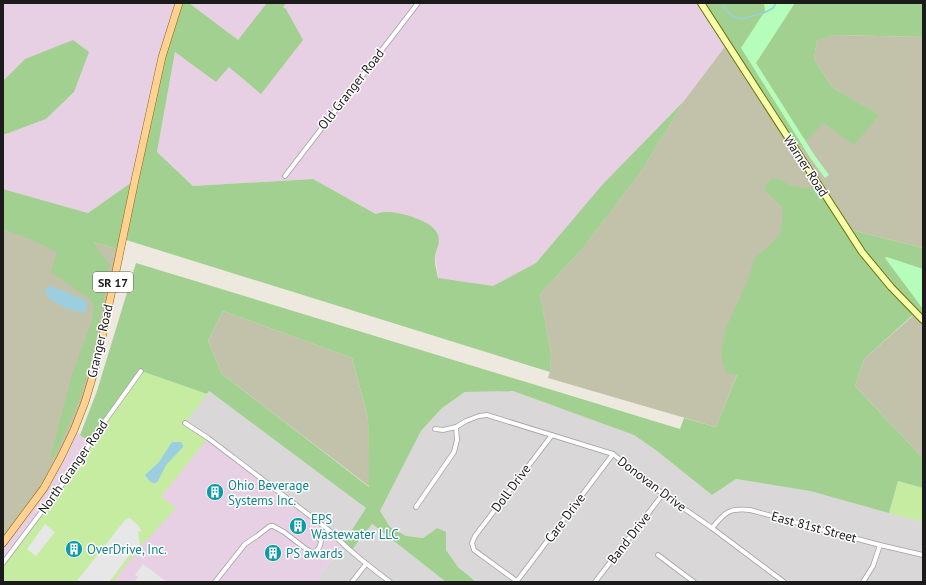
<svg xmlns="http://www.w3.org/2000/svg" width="926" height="585" viewBox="0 0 926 585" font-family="'PT Sans',sans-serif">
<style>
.residential{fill:#d9d7d7}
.industrial{fill:#e7d0e3}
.construction{fill:#c2c2aa}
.grass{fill:#c5eca0}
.forest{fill:#a2d090;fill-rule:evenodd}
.park{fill:#b6fdbc}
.parking{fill:#e7e7e7}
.water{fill:#9bcfdf}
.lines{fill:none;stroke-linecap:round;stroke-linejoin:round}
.stream{stroke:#9bcfdf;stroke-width:1.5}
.minor-casing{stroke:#a2a2a2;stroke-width:5.5}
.secondary-casing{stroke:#667300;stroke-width:8}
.primary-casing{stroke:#916200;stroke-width:8}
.minor{stroke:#fff;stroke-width:4}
.secondary{stroke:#f9feac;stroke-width:6}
.primary{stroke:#ffd192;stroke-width:7}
.labels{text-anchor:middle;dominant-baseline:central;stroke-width:3;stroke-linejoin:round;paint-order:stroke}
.shield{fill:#fff;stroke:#5f5f5f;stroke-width:1}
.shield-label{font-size:12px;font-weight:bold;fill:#1b1b1b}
.street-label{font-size:13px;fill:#1b1b1b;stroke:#fff}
.culture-label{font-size:13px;fill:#0d838f;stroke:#fff;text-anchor:start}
</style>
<rect width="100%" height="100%" fill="#ede9df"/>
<g class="residential">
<polygon points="209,391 366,508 344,544 351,551 371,524 446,582 315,582 343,545 185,423"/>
<polygon points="513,391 634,435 657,451 712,495 736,479 810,491 923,522 923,582 476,582 458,567 446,550 437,528 423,538 406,536 390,527 380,511 421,431 442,408 465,392"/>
</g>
<g class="industrial">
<polygon points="3,3 701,3 747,76 548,378 550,372 444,311 433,245 313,179 193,186 157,152 175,52 135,180 88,213 3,189 3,134 6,134 46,119 74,92 25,59 3,81"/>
<polygon points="207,394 185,422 330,531 343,544 315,582 3,582 3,543 74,430 90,442"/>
</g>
<g class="construction">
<polygon points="835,35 923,37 923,248 847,229 815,180 716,427 548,378 550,372 551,354 540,294 583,248 642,170 684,101 727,44 824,123 878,115 832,87 814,59 817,39"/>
<polygon points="3,215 120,250 97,362 61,457 3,543"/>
<polygon points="223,311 352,358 368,418 370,487 222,374 208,341"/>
<polygon points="916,313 923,320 923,458 855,386 864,359"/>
</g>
<g class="grass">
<polygon points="141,371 207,394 185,423 208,438 161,497 176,508 148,539 141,544 137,551 113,582 3,582 3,563 67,478"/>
<polygon points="898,481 923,488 923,522 889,513"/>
</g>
<g class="forest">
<path d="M179,3H189L238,40L267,3H286L283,7L286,9L303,40L261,94L229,67L216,82L175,52L157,152L193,186L313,179L376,214C379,213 382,212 386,212C400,212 433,220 438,235C441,244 436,248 435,256C434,262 437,272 438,278L493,286L536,263L603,184L684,101L642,170L583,248L540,294L551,354L550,372L123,239L120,250L93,242L105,259L110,264C100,322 91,381 64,435C60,443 58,452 52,459L51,455L72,375L86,336L92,321L94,305L90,299L51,272L57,252L30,239L3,229V189L88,213L135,180Z"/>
<polygon points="701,3 923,3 923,37 835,35 817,40 814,59 832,87 879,115 854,145 824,123 796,151"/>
<polygon points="73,40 89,52 74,92 46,119 6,134 3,134 3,81 25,59"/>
<path d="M773,178L781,180L789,185L811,189L815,179L847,229L923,248V320L915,313L864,359L855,386L923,458V488L898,481L889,513L810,491L736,479L712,495L657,451L634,435L513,391L465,392L442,408L421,431L380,511L390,527L406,536L423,538L437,528L446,532V550L458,567L476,582H446L372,524L351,551L343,544L366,508L209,391L207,394L141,371L90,442L80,435L97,391L136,263L680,429L684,418L716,427L737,375L726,373L721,356L723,341L726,328L748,280L755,257L766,249L780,234L782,222L783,208L765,190L766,184ZM223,311L352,358L368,418L369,487L222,374L208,341Z"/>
</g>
<g class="park">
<polygon points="764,3 795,3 756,63 815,156 829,175 825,178 811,159 741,48 765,11"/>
<polygon points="887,257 923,269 923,309 885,258"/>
</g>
<g class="parking">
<polygon points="130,518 138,525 142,532 138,531 140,547 138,550 134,549 109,582 76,582 125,520"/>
<polygon points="45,524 55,532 36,556 27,549"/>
<polygon points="143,564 167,582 134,582 138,577 135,575"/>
</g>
<g class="water">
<path d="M50,286L83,299L87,302V307L85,312C76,314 53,303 47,296C46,294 46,293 45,290L48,287Z"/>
<path d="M172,442H181L183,445V447L166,465L158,481L156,483C150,484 148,479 145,475L159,462Z"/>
</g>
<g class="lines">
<polyline class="stream" points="722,3 726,10 732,16 741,19 764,13 773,8 776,3"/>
<defs>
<g id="minor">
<polyline points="285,176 418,3"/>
<path d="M185,423L208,438L330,531C348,550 369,566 390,582"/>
<polyline points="435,429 443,430 456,427 466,421 479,416 487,415 613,454 663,494 712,528 784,582"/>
<polyline points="416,507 454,452 457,440 456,427"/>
<path d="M712,528C725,512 729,508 750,510L880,545L923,555"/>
<polyline points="658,555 694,582"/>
<polyline points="3,563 67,478 100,428 141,371"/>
<polyline points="517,581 613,454"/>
<path d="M215,582L245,544L257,536L270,526H273L284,532L306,549L313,553C319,550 321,546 321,540L314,535"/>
<polyline points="352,582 366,564"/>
<polyline points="518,582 474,550 472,543 475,536 552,435"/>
<polyline points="595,582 663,494"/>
<polyline points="863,582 873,566 880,545"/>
</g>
<polyline id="secondary" points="701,3 862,252 891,287 923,320"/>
<polyline id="primary" points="3,543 44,488 61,457 74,430 85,402 97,362 135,180 162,57 179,3"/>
</defs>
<use href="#minor" class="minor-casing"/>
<use href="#secondary" class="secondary-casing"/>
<use href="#primary" class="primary-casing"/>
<use href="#minor" class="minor"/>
<use href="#secondary" class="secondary"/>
<use href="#primary" class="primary"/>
</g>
<defs>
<symbol id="building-disc" viewBox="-11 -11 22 22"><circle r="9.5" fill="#0f9aa8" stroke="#fff"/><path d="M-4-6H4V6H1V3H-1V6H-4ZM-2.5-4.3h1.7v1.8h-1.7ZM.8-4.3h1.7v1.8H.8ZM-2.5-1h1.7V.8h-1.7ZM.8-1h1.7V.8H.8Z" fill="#fff"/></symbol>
</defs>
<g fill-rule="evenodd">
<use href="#building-disc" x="205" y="482" width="20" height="20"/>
<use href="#building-disc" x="288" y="516" width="20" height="20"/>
<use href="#building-disc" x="64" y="539" width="20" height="20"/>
<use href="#building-disc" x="263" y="543" width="20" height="20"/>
</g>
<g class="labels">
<rect class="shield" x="93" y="272" width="40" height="20" rx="3"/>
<g class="shield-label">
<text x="113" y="282">SR 17</text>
</g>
<g class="street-label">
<text transform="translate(351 89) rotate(-52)">Old Granger Road</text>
<text transform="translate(806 166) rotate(57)">Warner Road</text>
<text transform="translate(100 341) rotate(-77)">Granger Road</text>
<text transform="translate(73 467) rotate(-55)">North Granger Road</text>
<text transform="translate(652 484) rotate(37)">Donovan Drive</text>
<text transform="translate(511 488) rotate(-53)">Doll Drive</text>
<text transform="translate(565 518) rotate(-53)">Care Drive</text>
<text transform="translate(814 527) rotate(15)">East 81st Street</text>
<text transform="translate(629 538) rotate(-52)">Band Drive</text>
</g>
<g class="culture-label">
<text x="228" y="485">Ohio Beverage<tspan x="228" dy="15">Systems Inc.</tspan></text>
<text x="311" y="519">EPS<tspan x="311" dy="15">Wastewater LLC</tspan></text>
<text x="87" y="549">OverDrive, Inc.</text>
<text x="286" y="553">PS awards</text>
</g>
</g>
<rect width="926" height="585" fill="none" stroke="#1b1b1b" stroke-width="8"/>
</svg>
